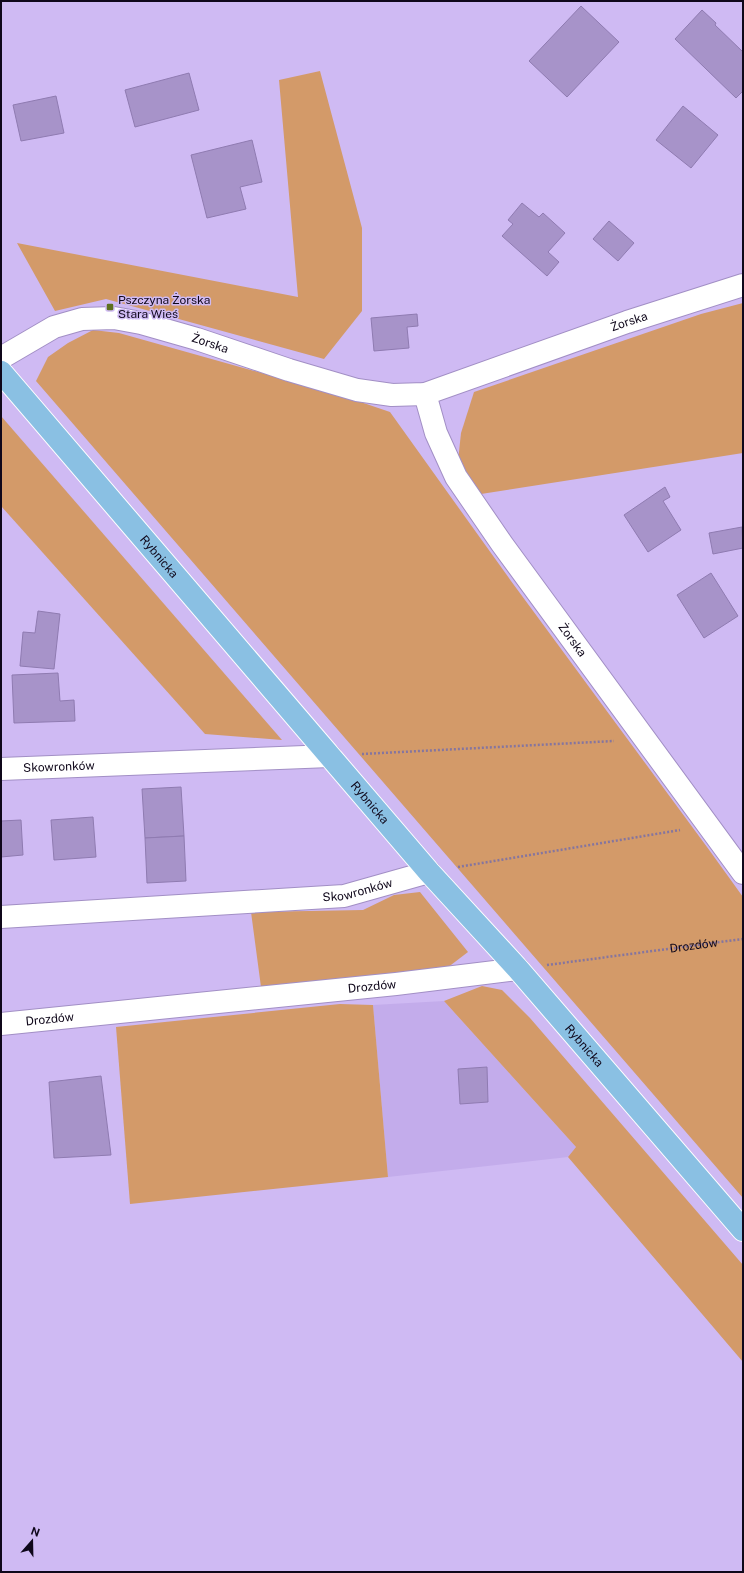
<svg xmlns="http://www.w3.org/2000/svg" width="744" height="1573" viewBox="0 0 744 1573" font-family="'Public Sans',sans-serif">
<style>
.built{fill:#c3aceb}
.green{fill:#d39a69}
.building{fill:#a793c9;stroke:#8f7bb1}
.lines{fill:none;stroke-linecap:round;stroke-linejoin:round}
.minor-casing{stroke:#a28fc5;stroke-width:24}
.major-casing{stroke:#fff;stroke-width:24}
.path{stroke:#85759f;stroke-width:2.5;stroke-dasharray:2 2;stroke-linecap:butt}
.minor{stroke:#fff;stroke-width:22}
.major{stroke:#8ac0e3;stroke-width:22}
.poi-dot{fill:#5e701e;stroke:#cfbaf3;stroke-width:1.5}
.labels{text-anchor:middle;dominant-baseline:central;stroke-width:3;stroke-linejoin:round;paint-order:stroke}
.poi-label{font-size:12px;fill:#0f071a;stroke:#cfbaf3;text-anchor:start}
.street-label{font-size:12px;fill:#0f071a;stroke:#cfbaf3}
</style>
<rect width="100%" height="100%" fill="#cfbaf3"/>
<polygon class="built" points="444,1001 576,1147 568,1157 388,1177 373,1005"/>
<g class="green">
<polygon points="320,71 362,228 362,311 324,359 106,299 55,311 17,243 298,297 279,80"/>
<polygon points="743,303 743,453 481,494 458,461 461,433 474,392 701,314"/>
<polygon points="93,330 119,333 340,395 390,412 511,581 707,847 743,897 743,1198 36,381 48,357 68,343"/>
<polygon points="1,416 282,740 205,734 1,506"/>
<polygon points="420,892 468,952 447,968 261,987 251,912 363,910 394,895"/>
<polygon points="482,986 502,990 530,1018 743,1265 743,1362 568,1157 576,1147 444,1001"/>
<polygon points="340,1004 373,1005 388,1177 130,1204 116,1027"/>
</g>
<g class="building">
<polygon points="581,6 619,42 567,97 529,61"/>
<polygon points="702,10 716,23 715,25 742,51 743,50 743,91 736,98 675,39"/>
<polygon points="189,73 199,110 135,127 125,90"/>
<polygon points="56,96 64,133 21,141 13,105"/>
<polygon points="683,106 718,135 691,168 656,140"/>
<polygon points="252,140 262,182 240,187 246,209 207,218 191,155"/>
<polygon points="522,203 539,217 543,213 565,233 548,252 559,262 547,276 502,236 513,224 508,220"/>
<polygon points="609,221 634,243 618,261 593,239"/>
<polygon points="417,314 418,326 407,327 409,348 374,351 371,318"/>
<polygon points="665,487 670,497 663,501 681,530 648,552 624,515"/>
<polygon points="742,527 743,548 713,554 709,533"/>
<polygon points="711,573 738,616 704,638 677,595"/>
<polygon points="38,611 60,614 54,669 20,666 23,632 35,633"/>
<polygon points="58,673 60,701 74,700 75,721 14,723 12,675"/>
<polygon points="181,787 184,836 145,838 142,789"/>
<polygon points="93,817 96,857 54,860 51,820"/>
<polygon points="21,820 23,855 1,857 1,821"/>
<polygon points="184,836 186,881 147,883 145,838"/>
<polygon points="487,1067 488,1102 460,1104 458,1069"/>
<polygon points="101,1076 111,1155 54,1158 49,1082"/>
</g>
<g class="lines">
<defs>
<g id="minor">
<path id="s2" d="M1,358L54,327L82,319L114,318L141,323L197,339L289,370L357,390L392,395L425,394L627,322L743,285"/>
<path id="s3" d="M425,394L436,433L456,477L502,544L743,873"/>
<path id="s4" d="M1,769L330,756"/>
<path id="s5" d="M1,917L344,896L429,872"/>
<path id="s6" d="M1,1024L396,984L518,969"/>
</g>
<g id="major">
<path id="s7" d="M1,372L429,872L518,969L743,1230"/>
</g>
</defs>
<use href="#minor" class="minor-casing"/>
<use href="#major" class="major-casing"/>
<g class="path">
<polyline points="362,754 614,741"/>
<polyline points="458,867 680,830"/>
<path id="s1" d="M547,965L743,939"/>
</g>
<use href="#minor" class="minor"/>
<use href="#major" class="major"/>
</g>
<rect class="poi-dot" x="106" y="303" width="8" height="8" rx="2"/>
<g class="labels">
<g class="poi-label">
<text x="118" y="300">Pszczyna Żorska<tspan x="118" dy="14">Stara Wieś</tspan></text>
</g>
<g class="street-label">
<text stroke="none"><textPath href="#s2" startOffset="661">Żorska</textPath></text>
<text stroke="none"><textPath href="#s2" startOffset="222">Żorska</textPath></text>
<text stroke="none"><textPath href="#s7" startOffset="243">Rybnicka</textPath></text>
<text stroke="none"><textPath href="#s3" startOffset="289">Żorska</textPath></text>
<text stroke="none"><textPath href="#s4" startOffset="58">Skowronków</textPath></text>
<text stroke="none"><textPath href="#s7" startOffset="567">Rybnicka</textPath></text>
<text stroke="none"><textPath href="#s5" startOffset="358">Skowronków</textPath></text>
<text stroke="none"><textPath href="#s1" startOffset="148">Drozdów</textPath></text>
<text stroke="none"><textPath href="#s6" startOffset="373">Drozdów</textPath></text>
<text stroke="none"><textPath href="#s6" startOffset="49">Drozdów</textPath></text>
<text stroke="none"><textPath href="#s7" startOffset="891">Rybnicka</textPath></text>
</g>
</g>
<rect width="744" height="1573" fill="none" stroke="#0f071a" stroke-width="4"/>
<g transform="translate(32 1541) rotate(20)" stroke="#cfbaf3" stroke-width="3" paint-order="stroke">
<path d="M0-3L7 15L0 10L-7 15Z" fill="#0f071a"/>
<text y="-6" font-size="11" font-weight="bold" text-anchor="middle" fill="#0f071a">N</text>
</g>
</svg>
